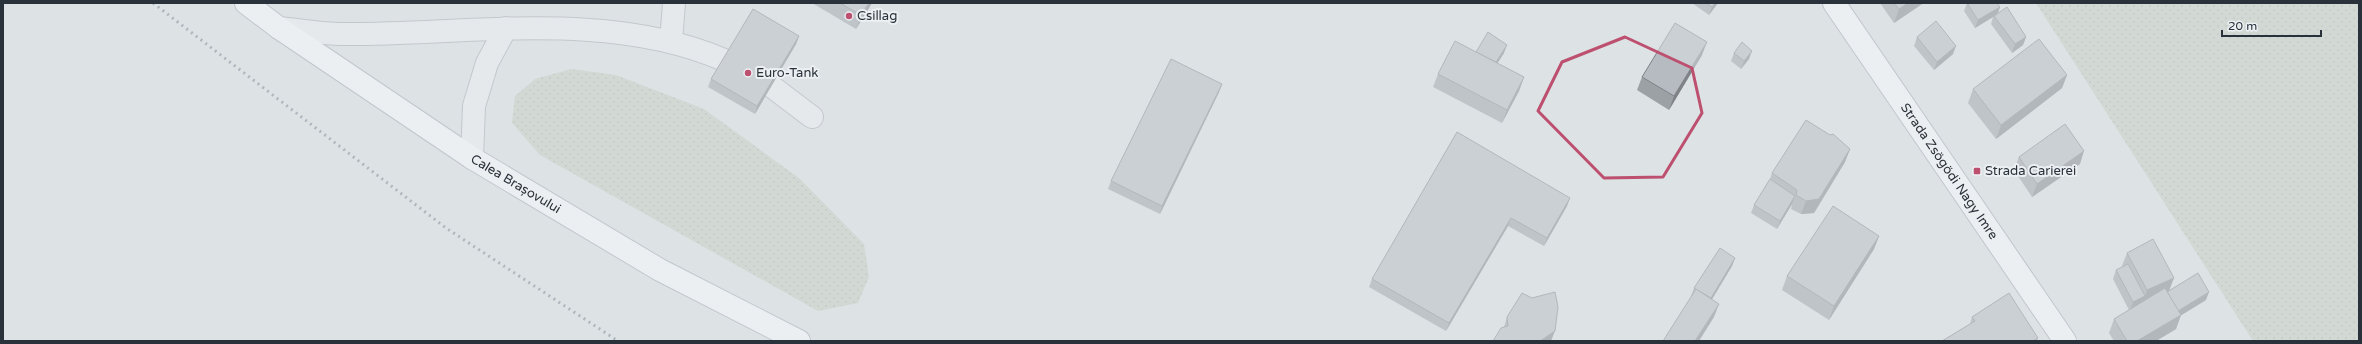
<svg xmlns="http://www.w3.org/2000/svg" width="2362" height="344" viewBox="0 0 2362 344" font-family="'Varela Round',sans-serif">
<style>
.grass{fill:url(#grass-dots)}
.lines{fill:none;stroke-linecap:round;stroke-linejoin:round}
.minor-casing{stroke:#a3a9ae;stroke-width:24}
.major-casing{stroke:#9ea7b0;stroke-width:24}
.minor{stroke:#eff2f4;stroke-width:22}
.major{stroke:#fff;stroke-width:22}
.rail{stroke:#79838d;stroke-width:3;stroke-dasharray:2 4;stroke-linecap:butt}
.wall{fill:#9ca1a6}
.shaded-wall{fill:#7f8387}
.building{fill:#b5bbc1;stroke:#7f8387}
.marked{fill:none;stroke:#bd4f6f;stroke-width:3;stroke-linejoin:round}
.poi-dot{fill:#bd4f6f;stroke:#ecf0f3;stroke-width:1.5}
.labels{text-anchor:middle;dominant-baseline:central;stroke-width:4;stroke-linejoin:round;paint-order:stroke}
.poi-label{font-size:13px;fill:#29313a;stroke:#ecf0f3;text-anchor:start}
.street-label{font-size:13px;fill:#29313a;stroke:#ecf0f3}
</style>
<defs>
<pattern id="grass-dots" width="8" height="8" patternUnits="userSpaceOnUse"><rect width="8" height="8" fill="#c5cebf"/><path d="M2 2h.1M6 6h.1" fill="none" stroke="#a9b1a5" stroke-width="1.8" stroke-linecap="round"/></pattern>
</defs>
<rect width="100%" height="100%" fill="#dde2e5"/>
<g class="grass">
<polygon points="2036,3 2359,3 2359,341 2253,341"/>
<polygon points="571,69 616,75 704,109 799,178 864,244 869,277 858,303 818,311 540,155 512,123 515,96 535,79"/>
</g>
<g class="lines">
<defs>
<g id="minor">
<path d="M279,28C300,30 322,34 343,34C466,35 607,9 724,60"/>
<polyline points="671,42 674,3"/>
<polyline points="771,86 812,117"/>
<polyline points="472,158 474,106 487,63 506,28"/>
</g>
<g id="major">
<path id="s1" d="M246,3L279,28L472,158L660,270L799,341"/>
<path id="s2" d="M1834,3L2065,341"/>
</g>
</defs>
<use href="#minor" class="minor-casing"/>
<use href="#major" class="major-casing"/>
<use href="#minor" class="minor"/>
<use href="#major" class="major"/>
<polyline class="rail" points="153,3 446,228 618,341"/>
</g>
<g class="wall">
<polygon points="812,3 872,3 856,29"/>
<polygon points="1692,3 1718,3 1709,15"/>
<polygon points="1880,3 1922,3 1922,4 1894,23"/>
<polygon points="1967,3 2000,7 1998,13 2026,37 2023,45 2012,53 1991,24 1993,17 1975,28 1964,11"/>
<polygon points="799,36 796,44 755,114 708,87 711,79"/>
<polygon points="1917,37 1953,54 1934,70 1914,46"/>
<polygon points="1476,52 1504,53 1497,63 1524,77 1519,91 1502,123 1433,87 1438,74"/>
<polygon points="1734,53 1749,59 1741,69 1731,61"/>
<polygon points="1702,55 1669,110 1637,90 1642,77"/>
<polygon points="2067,75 2062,88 1996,139 1968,103 1973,89"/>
<polygon points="1222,84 1219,92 1160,214 1108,189 1111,181"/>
<polygon points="1457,132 1567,206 1544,246 1508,226 1446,331 1369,287 1372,279"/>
<polygon points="1850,149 1845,162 1814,213 1801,214 1791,209 1792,204 1777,229 1751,213 1754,205 1770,179 1772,173"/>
<polygon points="2019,157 2080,164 2032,197 2014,170"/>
<polygon points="1879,236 1874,249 1829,320 1782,290 1787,276"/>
<polygon points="2127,253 2169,290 2206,300 2181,315 2176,329 2156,341 2114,341 2109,333 2114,319 2129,310 2113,279 2116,270 2123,267 2122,266"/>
<polygon points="1735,258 1732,266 1712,299 1714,317 1691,296 1694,288"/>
<polygon points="1507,317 1555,331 1504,327"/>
<polygon points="1972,317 2038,338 2037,341 1942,341 1970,324"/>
</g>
<g class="shaded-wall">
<polygon points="869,3 872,3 856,29 861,15"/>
<polygon points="1715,3 1718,3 1709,15 1712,7"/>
<polygon points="1908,3 1922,3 1922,4 1894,23 1899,9"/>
<polygon points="2000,7 1997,15 1994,16 1993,17 1975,28 1978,20"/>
<polygon points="799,36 796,44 755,114 757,106"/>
<polygon points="2026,37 2023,45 2012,53 2015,44"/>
<polygon points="1707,42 1702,55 1669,110 1674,96"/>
<polygon points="1507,45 1504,53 1492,72 1495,64"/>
<polygon points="1956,46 1953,54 1934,70 1937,62"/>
<polygon points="1752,51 1749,59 1741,69 1744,61"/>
<polygon points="2067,75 2062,88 1996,139 2001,125"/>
<polygon points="1524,77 1519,91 1502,123 1507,110"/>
<polygon points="1222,84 1219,92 1160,214 1162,206"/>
<polygon points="1850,149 1845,162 1814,213 1801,214 1806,201"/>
<polygon points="2084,151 2080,164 2032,197 2037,184"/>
<polygon points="1795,196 1792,204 1777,229 1780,221"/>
<polygon points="1570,198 1567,206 1544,246 1547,238"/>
<polygon points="1511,218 1508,226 1446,331 1449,323"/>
<polygon points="1879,236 1874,249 1829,320 1834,306"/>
<polygon points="1735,258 1732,266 1708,306 1711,298"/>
<polygon points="2174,278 2169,291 2130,311 2133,302 2145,296 2147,290"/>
<polygon points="2209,292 2206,300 2172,321 2175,313"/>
<polygon points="1719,304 1714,317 1699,341 1695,341"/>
<polygon points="2181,315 2176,329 2156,341 2137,341"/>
<polygon points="1555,331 1551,341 1540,341"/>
</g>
<g class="building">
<polygon points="840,3 869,3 861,15"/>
<polygon points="1706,3 1715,3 1712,7"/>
<polygon points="1894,3 1908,3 1899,9"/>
<polygon points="1967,3 1997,3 2000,7 1978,20"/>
<polygon points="2007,7 2026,37 2015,44 1994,16"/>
<polygon points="753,9 799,36 757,106 711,79"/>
<polygon points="1936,21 1956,46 1937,62 1917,37"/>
<polygon points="1675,23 1707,42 1674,96 1642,77"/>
<polygon points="1488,32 1507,45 1496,62 1476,52"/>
<polygon points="2039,39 2067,75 2001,125 1973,89"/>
<polygon points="1455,41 1524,77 1507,110 1438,74"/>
<polygon points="1742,42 1752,51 1744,61 1734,53"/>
<polygon points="1171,59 1222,84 1162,206 1111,181"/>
<polygon points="1806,120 1830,135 1833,134 1850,149 1819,199 1806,201 1796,195 1797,190 1772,173"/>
<polygon points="2065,124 2084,151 2037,184 2019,157"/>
<polygon points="1457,132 1570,198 1547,238 1511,218 1449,323 1372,279"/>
<polygon points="1770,179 1795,196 1780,221 1754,205"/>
<polygon points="1833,206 1879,236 1834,306 1787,276"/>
<polygon points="2153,239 2174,278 2147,290 2127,253"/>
<polygon points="1720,248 1735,258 1711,298 1694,288"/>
<polygon points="2128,264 2145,296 2133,302 2116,270"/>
<polygon points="2198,273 2209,292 2178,311 2167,292"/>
<polygon points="2165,288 2181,315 2137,341 2127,341 2114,319"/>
<polygon points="1696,289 1719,304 1695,341 1663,341"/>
<polygon points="1555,292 1558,307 1555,331 1540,341 1493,341 1501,328 1508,326 1507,317 1522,293 1532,298"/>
<polygon points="2009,293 2038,338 2033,341 1942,341 1975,321 1972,317"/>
</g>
<path d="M0 0H2362V344H0ZM1625,37L1692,68L1702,113L1663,177L1604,178L1538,111L1562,62Z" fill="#dde2e5" fill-opacity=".55" fill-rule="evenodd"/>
<path class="marked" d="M1625,37L1692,68L1702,113L1663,177L1604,178L1538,111L1562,62Z"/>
<g class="poi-dot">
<circle cx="849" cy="16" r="4"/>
<circle cx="748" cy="73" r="4"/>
<rect x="1973" y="167" width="8" height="8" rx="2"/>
</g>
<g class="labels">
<g class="poi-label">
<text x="857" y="16">Csillag</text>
<text x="756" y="73">Euro-Tank</text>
<text x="1985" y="171">Strada Carierei</text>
</g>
<g class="street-label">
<text stroke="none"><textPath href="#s2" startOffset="204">Strada Zsögödi Nagy Imre</textPath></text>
<text stroke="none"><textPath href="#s1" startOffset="325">Calea Brașovului</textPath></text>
</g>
</g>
<rect width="2362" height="344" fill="none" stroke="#29313a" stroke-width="8"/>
<path d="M2222 30v6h99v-6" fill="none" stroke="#29313a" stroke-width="2"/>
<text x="2228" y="30" font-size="12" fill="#29313a" stroke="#ecf0f3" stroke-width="3" paint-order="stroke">20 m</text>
</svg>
